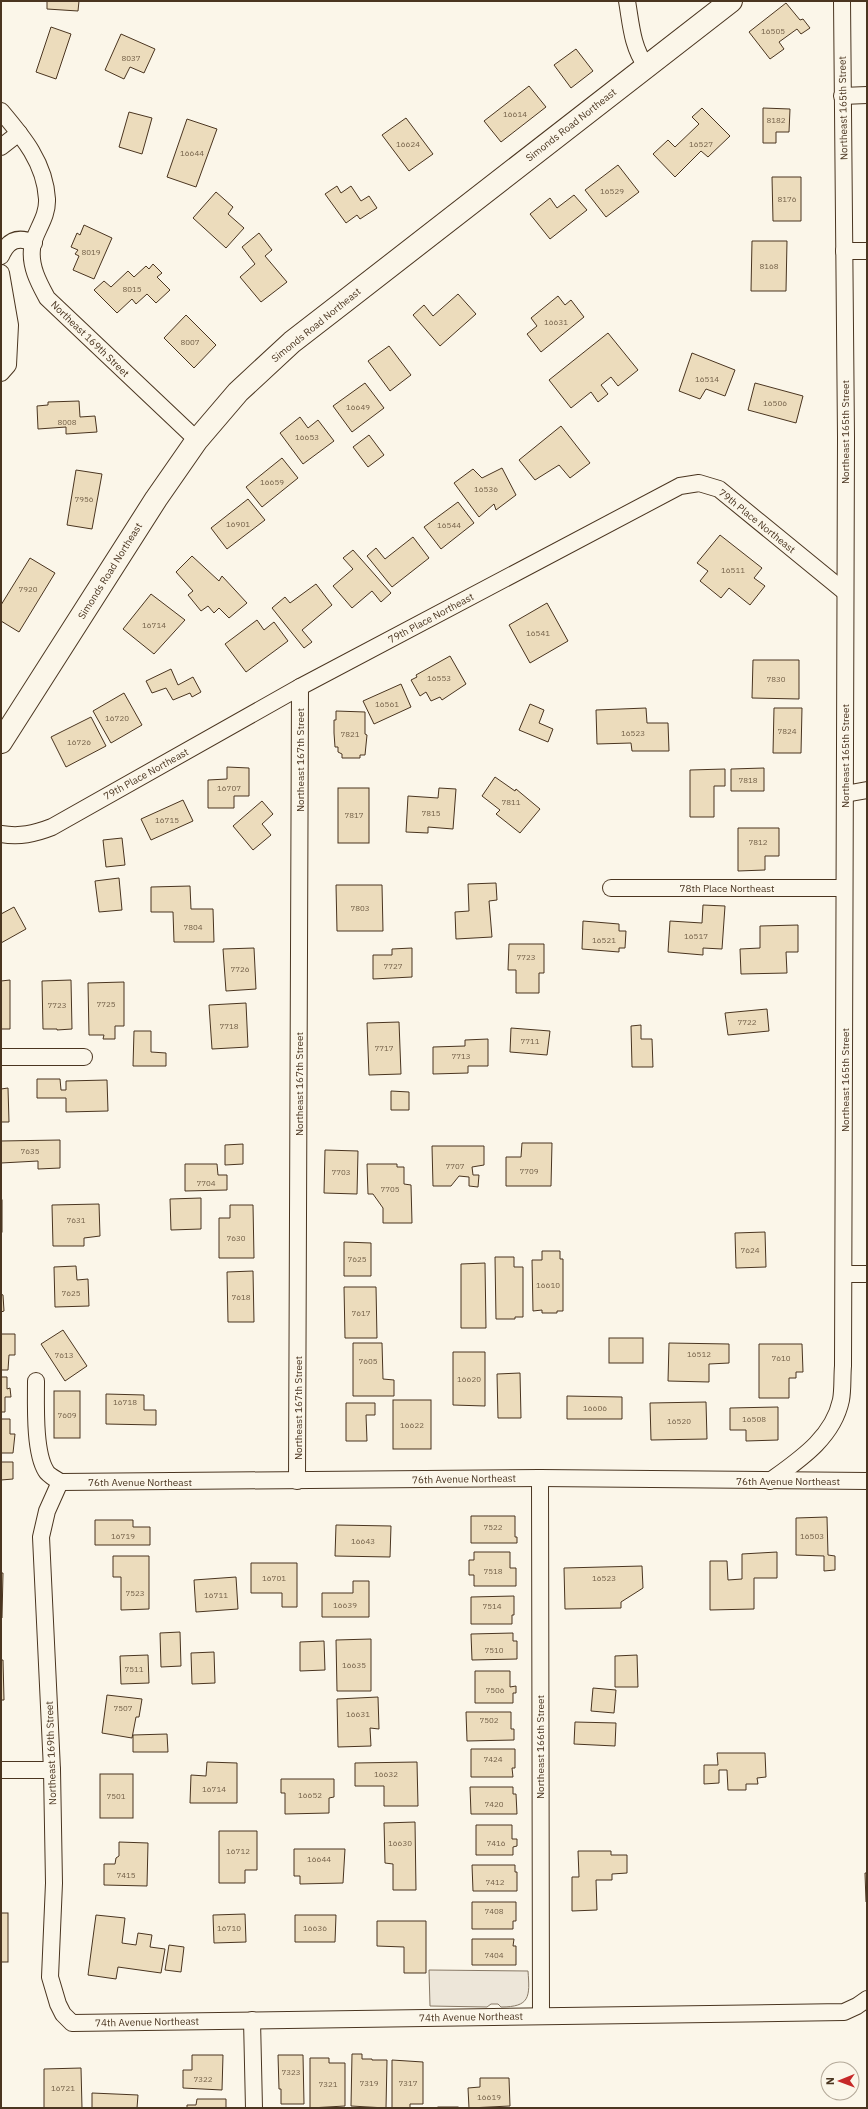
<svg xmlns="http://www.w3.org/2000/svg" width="868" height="2109" viewBox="0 0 868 2109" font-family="'IBM Plex Sans',sans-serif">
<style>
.green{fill:#ede6d9;stroke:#887966}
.building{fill:#ecdcbc;stroke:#4a3520}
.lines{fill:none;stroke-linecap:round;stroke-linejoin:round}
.street-casing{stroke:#4a3520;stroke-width:18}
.secondary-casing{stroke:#4a3520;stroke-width:24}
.street{stroke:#fbf6e9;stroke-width:16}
.secondary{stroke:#fbf6e9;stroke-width:22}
.labels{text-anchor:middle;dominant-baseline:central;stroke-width:3;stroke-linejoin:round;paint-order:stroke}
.number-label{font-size:8px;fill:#725f47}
.street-label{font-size:10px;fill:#4a3520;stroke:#fbf6e9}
</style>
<rect width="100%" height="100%" fill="#fbf6e9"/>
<path class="green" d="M429,1970L528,1971C530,1997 530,2007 501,2007L498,2004H491L487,2007L430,2006Z"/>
<g class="building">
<polygon points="47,1 79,1 78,11 47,9"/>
<polygon points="786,3 800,20 803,19 810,28 801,34 797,29 779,42 784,49 770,59 749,32"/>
<polygon points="51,27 71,34 56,79 36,72"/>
<polygon points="121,34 155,49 144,73 130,67 124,79 105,70"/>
<polygon points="576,49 593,71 571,88 554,65"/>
<polygon points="529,86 546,107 501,142 484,121"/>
<polygon points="702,108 730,136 708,157 701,151 675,177 653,154 668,140 675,147 699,124 692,117"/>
<polygon points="763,108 790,109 789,132 776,132 776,143 763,143"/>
<polygon points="129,112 152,118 142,154 119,147"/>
<polygon points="406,118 433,154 409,171 382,135"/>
<polygon points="187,119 217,129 196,187 167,177"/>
<polygon points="618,165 639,192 606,217 585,190"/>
<polygon points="772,177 801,177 801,221 773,221"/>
<polygon points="337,186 341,193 351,186 361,201 369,196 377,208 360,219 357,215 346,223 325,194"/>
<polygon points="216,192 233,207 228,214 244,228 226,248 193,218"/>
<polygon points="574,195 587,210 550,239 530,214 550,198 557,208"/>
<polygon points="84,225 112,238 94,279 73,270 79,256 75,254 78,250 71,247 77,233 80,235"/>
<polygon points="259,233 272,250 265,256 287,282 261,302 240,277 255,264 242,247"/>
<polygon points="752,241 787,241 786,291 751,291"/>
<polygon points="153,264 162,273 157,277 170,290 156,303 147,294 136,304 132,299 117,313 94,290 104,281 111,287 128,271 134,277 146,266 149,269"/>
<polygon points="458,294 476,314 440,346 413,315 424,305 433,316"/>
<polygon points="558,296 565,305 571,300 584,317 541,352 527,334 537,326 531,318"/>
<polygon points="186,315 216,345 194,368 164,338"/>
<polygon points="608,333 638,370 618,386 611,377 601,385 608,394 598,402 591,392 571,408 549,380"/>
<polygon points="389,346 411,375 390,391 368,361"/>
<polygon points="692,353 735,370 725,396 706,389 700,399 679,391"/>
<polygon points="365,383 384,408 352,432 333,406"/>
<polygon points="755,383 803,396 796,423 748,410"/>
<polygon points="79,401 80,417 95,416 97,432 66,434 66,427 38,429 37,406 48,405 48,402"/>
<polygon points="300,417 308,428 318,420 334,441 303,464 280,433"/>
<polygon points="561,426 590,463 570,478 559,465 535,480 519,460"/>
<polygon points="369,435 384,455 368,467 353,447"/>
<polygon points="282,458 298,478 262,507 246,487"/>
<polygon points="502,468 516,495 496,510 494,504 479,517 454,483 473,469 482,478"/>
<polygon points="76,470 102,474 92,529 67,525"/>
<polygon points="248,499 265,520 227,549 211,528"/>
<polygon points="458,502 474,523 441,549 424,527"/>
<polygon points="720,535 762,568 754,578 765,586 750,605 729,588 721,598 700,581 708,571 697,563"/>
<polygon points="413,537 429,558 392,587 367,556 376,548 385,559"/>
<polygon points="353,550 391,593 381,602 372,591 352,608 333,586 353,569 343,558"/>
<polygon points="192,556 219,581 222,576 247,603 229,618 219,608 214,613 208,606 201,611 188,595 193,591 176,572"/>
<polygon points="30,558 55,573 19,632 1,621 1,605"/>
<polygon points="316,584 332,605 302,630 312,642 304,648 272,608 285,597 290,603"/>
<polygon points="151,594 185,620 154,654 123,629"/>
<polygon points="547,603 568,641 530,663 509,625"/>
<polygon points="257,620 264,630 274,622 288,641 246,672 225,644"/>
<polygon points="450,656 466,684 442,700 440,697 431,701 426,692 420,696 411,680 417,677 416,675"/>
<polygon points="753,660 799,660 799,699 752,698"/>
<polygon points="171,669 178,685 193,677 201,692 192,697 190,693 173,700 166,688 152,693 146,681"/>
<polygon points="401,684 411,707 374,724 363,701"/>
<polygon points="124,693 142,725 111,743 93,711"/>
<polygon points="530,704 544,710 539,723 553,729 548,742 519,730"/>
<polygon points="646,708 647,723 668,723 669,751 632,751 631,743 597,744 596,710"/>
<polygon points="774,708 802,708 801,753 773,753"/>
<polygon points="336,711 365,712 365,734 367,735 365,755 360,755 360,758 342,758 342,754 338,752 338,747 335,747 334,733 334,720 336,720"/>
<polygon points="91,717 106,746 66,767 51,737"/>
<polygon points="227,767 249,768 249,796 234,796 234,808 208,808 208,780 227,779"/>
<polygon points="764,768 764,791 731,791 731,769"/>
<polygon points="725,769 725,786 714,786 714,817 690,817 690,770"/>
<polygon points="495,777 515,791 516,789 540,809 520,833 496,814 500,810 482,796"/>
<rect x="338" y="788" width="31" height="55"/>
<polygon points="439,788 456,789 453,829 428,827 428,833 406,832 408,796 438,798"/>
<polygon points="183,800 193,821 151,840 141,819"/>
<polygon points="262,801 273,814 262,824 271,835 253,850 233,826"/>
<polygon points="738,828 779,828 779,856 765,856 765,870 738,871"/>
<polygon points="122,838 125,865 106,867 103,840"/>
<polygon points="119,878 122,910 99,912 95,881"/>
<polygon points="496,883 497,900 489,901 492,937 456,939 455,912 469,911 468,884"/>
<polygon points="336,885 382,885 383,931 337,931"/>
<polygon points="190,886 191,909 213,909 214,942 174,942 173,912 151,912 151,887"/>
<polygon points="703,905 725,906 722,949 703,948 703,955 668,952 670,921 702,923"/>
<polygon points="14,907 26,929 1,943 1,914"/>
<polygon points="583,921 619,924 619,931 626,931 625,948 619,948 619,952 582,949"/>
<polygon points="798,925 798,952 786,952 787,973 741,974 740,949 760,948 760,926"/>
<polygon points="509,944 544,944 544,973 539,973 539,993 516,993 516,970 508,970"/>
<polygon points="254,948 256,989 226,991 223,949"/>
<polygon points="412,948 412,977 373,979 373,955 392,955 392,949"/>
<polygon points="10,980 10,1029 1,1029 1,981"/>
<polygon points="71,980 72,1029 57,1030 57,1029 43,1029 42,981"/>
<polygon points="124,982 124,1026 115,1026 115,1039 103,1039 104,1035 89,1035 88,983"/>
<polygon points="246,1003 248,1047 212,1049 209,1005"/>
<polygon points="767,1009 769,1031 728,1035 725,1013"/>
<polygon points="399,1022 401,1074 369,1075 367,1023"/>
<polygon points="641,1025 641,1039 652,1039 653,1067 632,1067 631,1026"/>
<polygon points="511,1028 550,1031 547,1055 510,1052"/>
<polygon points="134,1031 151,1031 151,1052 166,1053 166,1066 133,1066"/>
<polygon points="488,1039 488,1066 468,1066 468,1073 433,1074 433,1047 465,1046 465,1040"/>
<polygon points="37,1079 60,1079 61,1090 66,1090 66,1081 107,1080 108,1111 66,1112 66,1098 37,1098"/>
<polygon points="8,1088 9,1122 1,1122 1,1089"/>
<polygon points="391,1091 409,1092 409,1110 391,1110"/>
<polygon points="60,1140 60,1168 38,1169 38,1161 1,1163 1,1141"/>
<polygon points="522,1143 552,1143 551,1186 506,1186 506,1157 521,1157"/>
<polygon points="243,1144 243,1164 225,1165 225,1145"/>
<polygon points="432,1146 484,1146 484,1165 472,1167 473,1175 479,1175 478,1187 469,1186 469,1177 459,1176 451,1186 433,1186"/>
<polygon points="325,1150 358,1151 357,1194 324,1193"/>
<polygon points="185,1164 217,1164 218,1175 227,1175 227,1190 185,1191"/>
<polygon points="367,1164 397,1164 397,1167 404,1167 404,1184 411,1185 412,1223 383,1223 383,1208 373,1194 368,1194"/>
<polygon points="201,1198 201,1229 171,1230 170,1199"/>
<rect x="1" y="1200" width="1" height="32"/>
<polygon points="99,1204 100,1236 84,1238 84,1246 53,1246 52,1205"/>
<polygon points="230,1205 253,1205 254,1258 219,1258 219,1218 230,1218"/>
<polygon points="765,1232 766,1267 736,1268 735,1233"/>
<polygon points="344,1242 371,1243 371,1276 344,1276"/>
<polygon points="542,1251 560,1251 560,1259 563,1259 563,1311 557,1311 557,1313 542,1313 542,1310 533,1311 532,1260 542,1260"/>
<polygon points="495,1257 514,1257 514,1267 523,1267 523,1317 515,1317 515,1319 496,1319"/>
<polygon points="485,1263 486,1328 461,1328 461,1264"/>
<polygon points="76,1266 77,1280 88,1279 89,1306 55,1307 54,1267"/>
<polygon points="253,1271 254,1322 228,1322 227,1272"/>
<polygon points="344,1287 376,1287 377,1338 345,1338"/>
<polygon points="1,1294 3,1295 4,1311 1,1312"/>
<polygon points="63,1330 87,1366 65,1381 41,1344"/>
<polygon points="1,1334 15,1334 15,1355 9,1355 8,1370 1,1370"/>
<rect x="609" y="1338" width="34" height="25"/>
<polygon points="353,1343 382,1343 383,1379 394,1380 394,1396 353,1396"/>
<polygon points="669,1343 729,1344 729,1363 709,1364 709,1382 668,1381"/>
<polygon points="759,1344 802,1344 803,1372 796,1372 796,1378 789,1378 789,1398 759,1398"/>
<polygon points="453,1352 485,1352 485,1406 453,1405"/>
<polygon points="520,1373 521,1418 498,1418 497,1374"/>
<polygon points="1,1377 7,1377 7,1389 10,1388 11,1397 5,1397 5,1412 1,1412"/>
<rect x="54" y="1391" width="26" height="47"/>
<polygon points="106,1394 144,1395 144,1410 156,1410 156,1425 106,1424"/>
<polygon points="567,1396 622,1397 622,1419 567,1419"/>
<rect x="393" y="1400" width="38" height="49"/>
<polygon points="706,1402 707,1439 651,1440 650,1403"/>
<polygon points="346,1403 375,1403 375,1415 366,1415 367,1441 346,1441"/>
<polygon points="778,1407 778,1440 746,1441 746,1430 730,1430 730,1408"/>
<polygon points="1,1419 10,1419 10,1434 15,1434 13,1453 1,1453"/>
<polygon points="1,1462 13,1462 13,1479 1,1480"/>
<polygon points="471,1516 515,1516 515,1537 517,1537 517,1543 471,1543"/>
<polygon points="827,1517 828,1555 835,1556 835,1570 824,1571 824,1556 796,1555 796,1518"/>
<polygon points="95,1520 133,1520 133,1527 150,1527 150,1545 95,1545"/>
<polygon points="336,1525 391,1526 390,1557 335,1556"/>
<polygon points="474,1552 510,1552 510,1568 516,1568 516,1586 474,1586 474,1575 469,1575 469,1560 474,1560"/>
<polygon points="777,1552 777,1578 754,1578 754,1609 710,1610 710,1561 727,1561 728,1580 742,1579 742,1554"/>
<polygon points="113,1556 149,1556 149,1609 121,1610 121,1577 113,1577"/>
<polygon points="251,1563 297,1563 297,1607 282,1607 282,1593 251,1593"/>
<polygon points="642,1566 643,1588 621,1602 621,1608 565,1609 564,1568"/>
<polygon points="1,1573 3,1573 2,1618 1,1618"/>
<polygon points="236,1577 238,1609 196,1612 194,1580"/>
<polygon points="353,1581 369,1581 369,1617 322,1617 322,1593 353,1593"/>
<polygon points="514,1596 514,1615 512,1615 512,1624 471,1624 471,1597"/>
<polygon points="180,1632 181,1666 161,1667 160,1633"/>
<polygon points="513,1633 513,1641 517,1641 517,1659 472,1660 471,1634"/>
<polygon points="371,1639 371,1691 337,1691 336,1640"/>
<polygon points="324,1641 325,1670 300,1671 300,1642"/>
<polygon points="214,1652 215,1683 192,1684 191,1653"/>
<polygon points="148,1655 149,1683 121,1684 120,1656"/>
<polygon points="637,1655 638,1687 615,1687 615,1656"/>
<polygon points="1,1660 3,1660 4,1700 1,1700"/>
<polygon points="475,1671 510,1671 510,1687 516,1686 516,1693 513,1693 513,1703 475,1703"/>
<polygon points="593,1688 616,1690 614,1713 591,1711"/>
<polygon points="107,1695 142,1699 139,1717 136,1717 132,1738 102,1733"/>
<polygon points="378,1697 379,1729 370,1728 371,1746 338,1747 337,1699"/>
<polygon points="466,1712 511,1712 511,1729 514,1729 514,1740 467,1741"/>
<polygon points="575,1722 616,1723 615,1746 574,1744"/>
<polygon points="167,1734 168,1752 133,1752 133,1735"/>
<polygon points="471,1749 515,1749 515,1768 512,1768 513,1777 471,1777"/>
<polygon points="717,1753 765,1753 766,1777 757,1778 758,1784 746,1784 746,1790 728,1790 727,1770 719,1770 719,1783 704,1784 704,1765 718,1765"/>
<polygon points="207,1762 237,1763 237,1803 190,1803 191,1775 206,1776"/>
<polygon points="417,1762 418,1806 384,1806 384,1786 355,1786 355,1763"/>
<rect x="100" y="1774" width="33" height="44"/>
<polygon points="281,1779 334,1779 334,1797 329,1798 329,1813 285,1814 285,1793 281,1793"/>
<polygon points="470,1787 513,1787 513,1794 516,1794 517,1814 471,1814"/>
<polygon points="415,1822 416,1890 393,1890 393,1864 385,1863 384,1823"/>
<polygon points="476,1825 512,1825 512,1839 517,1839 517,1846 513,1847 513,1855 476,1855"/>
<polygon points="219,1831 257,1831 257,1870 245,1870 245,1883 219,1883"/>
<polygon points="119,1842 148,1843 147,1886 104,1885 104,1864 115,1864 116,1858 119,1856"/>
<polygon points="294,1849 345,1849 343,1883 300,1884 300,1876 294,1876"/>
<polygon points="578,1851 611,1851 611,1855 627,1855 627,1873 612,1874 612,1880 596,1880 597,1910 572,1911 572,1877 579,1877"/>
<polygon points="472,1865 515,1865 515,1872 517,1872 517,1891 473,1891"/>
<polygon points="865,1873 867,1873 867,1901 866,1902"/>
<polygon points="472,1902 516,1902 516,1921 513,1921 513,1929 472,1929"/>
<rect x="1" y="1913" width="7" height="49"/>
<polygon points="245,1914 246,1942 214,1943 213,1915"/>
<polygon points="96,1915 125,1918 122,1943 136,1945 138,1933 152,1935 150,1947 165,1949 161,1973 118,1967 116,1979 88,1975"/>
<polygon points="295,1915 336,1915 335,1942 295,1942"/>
<polygon points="377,1921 426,1921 426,1973 404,1973 404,1947 377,1946"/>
<polygon points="472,1939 514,1939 513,1946 516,1946 516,1965 472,1965"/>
<polygon points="169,1945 184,1947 181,1972 165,1970"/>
<polygon points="352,2054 362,2054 362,2059 372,2059 372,2060 387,2060 386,2108 351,2106"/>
<polygon points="192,2055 223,2055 222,2090 183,2088 183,2070 192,2070"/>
<polygon points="278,2055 303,2055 304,2104 281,2104 281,2089 279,2089"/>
<polygon points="310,2058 329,2058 329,2063 345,2063 345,2106 310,2108"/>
<polygon points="392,2060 423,2062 423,2104 410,2104 410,2108 392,2108"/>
<polygon points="81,2068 82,2108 44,2108 44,2069"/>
<polygon points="480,2078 509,2078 510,2106 469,2108 468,2088 480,2087"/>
<polygon points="92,2093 138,2095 137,2108 92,2108"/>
<polygon points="197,2099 226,2099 226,2108 187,2108 187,2105 196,2105"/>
<rect x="438" y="2107" width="20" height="1"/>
</g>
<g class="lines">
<defs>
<g id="street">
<path d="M627,1C631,24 632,47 646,66"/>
<polyline points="842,96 867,95"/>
<path d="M1,111C23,137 45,163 47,199C48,219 33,233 32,249C30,267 39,283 47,298L197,440"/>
<polyline points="1,147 19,133"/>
<polyline points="844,251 867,251"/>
<path d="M1,256C8,240 18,236 34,243"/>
<polyline points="1,273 10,325 8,365 1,373"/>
<polyline points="845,794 867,790"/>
<path d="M1,834C20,837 34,834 52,827L300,687L680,486L699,483L719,489L845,592"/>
<polyline points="611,888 844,888"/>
<polyline points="1,1057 84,1057"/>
<polyline points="845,1274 867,1274"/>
<path d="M36,1381C36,1404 34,1452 46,1471C48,1475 56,1479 60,1482"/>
<polyline points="540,1478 541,2016"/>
<polyline points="297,1481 300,687"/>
<path d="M770,1481C799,1460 833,1438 841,1400C843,1389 842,1377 843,1366L846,437L842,1"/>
<polyline points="60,1482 47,1511 41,1537 52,1770 54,1883 50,1977 58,2004 63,2014 72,2023 844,2012 857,2006 867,1999"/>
<polyline points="60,1482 540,1478 867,1481"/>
<polyline points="1,1770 52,1770"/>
<polyline points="252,2020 254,2108"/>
</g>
<polyline id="secondary" points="1,742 156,499 197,440 238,392 292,342 345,301 731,1"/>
</defs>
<use href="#street" class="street-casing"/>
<use href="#secondary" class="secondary-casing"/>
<use href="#street" class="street"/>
<use href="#secondary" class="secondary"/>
</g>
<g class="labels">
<g class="number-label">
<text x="773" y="31">16505</text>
<text x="131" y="58">8037</text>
<text x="515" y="114">16614</text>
<text x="776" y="120">8182</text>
<text x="408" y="144">16624</text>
<text x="701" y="144">16527</text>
<text x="192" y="153">16644</text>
<text x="612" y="191">16529</text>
<text x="787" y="199">8176</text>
<text x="91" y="252">8019</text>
<text x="769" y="266">8168</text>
<text x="132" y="289">8015</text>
<text x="556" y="322">16631</text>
<text x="190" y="342">8007</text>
<text x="707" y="379">16514</text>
<text x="775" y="403">16506</text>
<text x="358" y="407">16649</text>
<text x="67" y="422">8008</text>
<text x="307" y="437">16653</text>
<text x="272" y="482">16659</text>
<text x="486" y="489">16536</text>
<text x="84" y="499">7956</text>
<text x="238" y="524">16901</text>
<text x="449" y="525">16544</text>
<text x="733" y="570">16511</text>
<text x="28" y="589">7920</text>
<text x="154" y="625">16714</text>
<text x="538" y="633">16541</text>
<text x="439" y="678">16553</text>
<text x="776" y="679">7830</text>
<text x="387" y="704">16561</text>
<text x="117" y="718">16720</text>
<text x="787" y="731">7824</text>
<text x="633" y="733">16523</text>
<text x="350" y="734">7821</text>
<text x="79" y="742">16726</text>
<text x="748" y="780">7818</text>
<text x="229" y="788">16707</text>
<text x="511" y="802">7811</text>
<text x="431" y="813">7815</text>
<text x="354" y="815">7817</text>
<text x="167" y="820">16715</text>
<text x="758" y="842">7812</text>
<text x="360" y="908">7803</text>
<text x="193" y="927">7804</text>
<text x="696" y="936">16517</text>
<text x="604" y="940">16521</text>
<text x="526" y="957">7723</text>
<text x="393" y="966">7727</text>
<text x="240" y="969">7726</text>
<text x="106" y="1004">7725</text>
<text x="57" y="1005">7723</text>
<text x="747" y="1022">7722</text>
<text x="229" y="1026">7718</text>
<text x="530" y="1041">7711</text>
<text x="384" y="1048">7717</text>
<text x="461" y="1056">7713</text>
<text x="30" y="1151">7635</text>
<text x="455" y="1166">7707</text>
<text x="529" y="1171">7709</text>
<text x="341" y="1172">7703</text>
<text x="206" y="1183">7704</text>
<text x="390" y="1189">7705</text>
<text x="76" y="1220">7631</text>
<text x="236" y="1238">7630</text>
<text x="750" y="1250">7624</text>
<text x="357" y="1259">7625</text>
<text x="548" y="1285">16610</text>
<text x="71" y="1293">7625</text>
<text x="241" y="1297">7618</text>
<text x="361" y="1313">7617</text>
<text x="699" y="1354">16512</text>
<text x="64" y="1355">7613</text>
<text x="781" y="1358">7610</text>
<text x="368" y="1361">7605</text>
<text x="469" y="1379">16620</text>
<text x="125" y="1402">16718</text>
<text x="595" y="1408">16606</text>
<text x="67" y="1415">7609</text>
<text x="754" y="1419">16508</text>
<text x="679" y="1421">16520</text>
<text x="412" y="1425">16622</text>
<text x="493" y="1527">7522</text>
<text x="123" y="1536">16719</text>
<text x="812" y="1536">16503</text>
<text x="363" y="1541">16643</text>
<text x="493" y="1571">7518</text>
<text x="274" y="1578">16701</text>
<text x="604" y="1578">16523</text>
<text x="135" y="1593">7523</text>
<text x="216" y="1595">16711</text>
<text x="345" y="1605">16639</text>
<text x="492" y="1606">7514</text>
<text x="494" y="1650">7510</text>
<text x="354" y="1665">16635</text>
<text x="134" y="1669">7511</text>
<text x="495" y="1690">7506</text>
<text x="123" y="1708">7507</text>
<text x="358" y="1714">16631</text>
<text x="489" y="1720">7502</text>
<text x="493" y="1759">7424</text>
<text x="386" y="1774">16632</text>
<text x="214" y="1789">16714</text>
<text x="310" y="1795">16652</text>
<text x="116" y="1796">7501</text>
<text x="494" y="1804">7420</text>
<text x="400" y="1843">16630</text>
<text x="496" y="1843">7416</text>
<text x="238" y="1851">16712</text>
<text x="319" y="1859">16644</text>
<text x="126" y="1875">7415</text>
<text x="495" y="1882">7412</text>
<text x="494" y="1911">7408</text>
<text x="229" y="1928">16710</text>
<text x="315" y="1928">16636</text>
<text x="494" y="1955">7404</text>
<text x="291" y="2072">7323</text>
<text x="203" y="2079">7322</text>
<text x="369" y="2083">7319</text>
<text x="408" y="2083">7317</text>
<text x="328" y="2084">7321</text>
<text x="63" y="2088">16721</text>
<text x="489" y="2097">16619</text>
</g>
<g class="street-label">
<text transform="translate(843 108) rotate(-91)">Northeast 165th Street</text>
<text transform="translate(571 125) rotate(-38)">Simonds Road Northeast</text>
<text transform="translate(316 325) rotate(-39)">Simonds Road Northeast</text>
<text transform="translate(90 339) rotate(44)">Northeast 169th Street</text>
<text transform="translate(845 432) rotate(-90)">Northeast 165th Street</text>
<text transform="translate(757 521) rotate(39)">79th Place Northeast</text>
<text transform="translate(110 571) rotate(-58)">Simonds Road Northeast</text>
<text transform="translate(431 618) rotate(-28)">79th Place Northeast</text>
<text transform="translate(845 756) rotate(-90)">Northeast 165th Street</text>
<text transform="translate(300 760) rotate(-90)">Northeast 167th Street</text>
<text transform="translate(146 774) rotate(-29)">79th Place Northeast</text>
<text x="727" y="888">78th Place Northeast</text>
<text transform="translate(845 1080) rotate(-90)">Northeast 165th Street</text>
<text transform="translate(299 1084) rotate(-90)">Northeast 167th Street</text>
<text transform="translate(298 1408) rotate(-90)">Northeast 167th Street</text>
<text transform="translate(464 1479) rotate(-1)">76th Avenue Northeast</text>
<text x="788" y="1481">76th Avenue Northeast</text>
<text x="140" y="1482">76th Avenue Northeast</text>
<text transform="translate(540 1747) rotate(-90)">Northeast 166th Street</text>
<text transform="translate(51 1753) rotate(-92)">Northeast 169th Street</text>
<text transform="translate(471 2017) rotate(-1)">74th Avenue Northeast</text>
<text transform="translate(147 2022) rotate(-1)">74th Avenue Northeast</text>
</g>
</g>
<rect width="868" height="2109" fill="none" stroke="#4a3520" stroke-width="4"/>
<g transform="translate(840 2081) rotate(269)"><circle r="19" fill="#fbf6e9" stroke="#b4a999"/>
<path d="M0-3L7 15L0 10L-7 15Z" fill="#c62828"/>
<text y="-6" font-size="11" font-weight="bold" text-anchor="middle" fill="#4a3520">N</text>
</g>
</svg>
